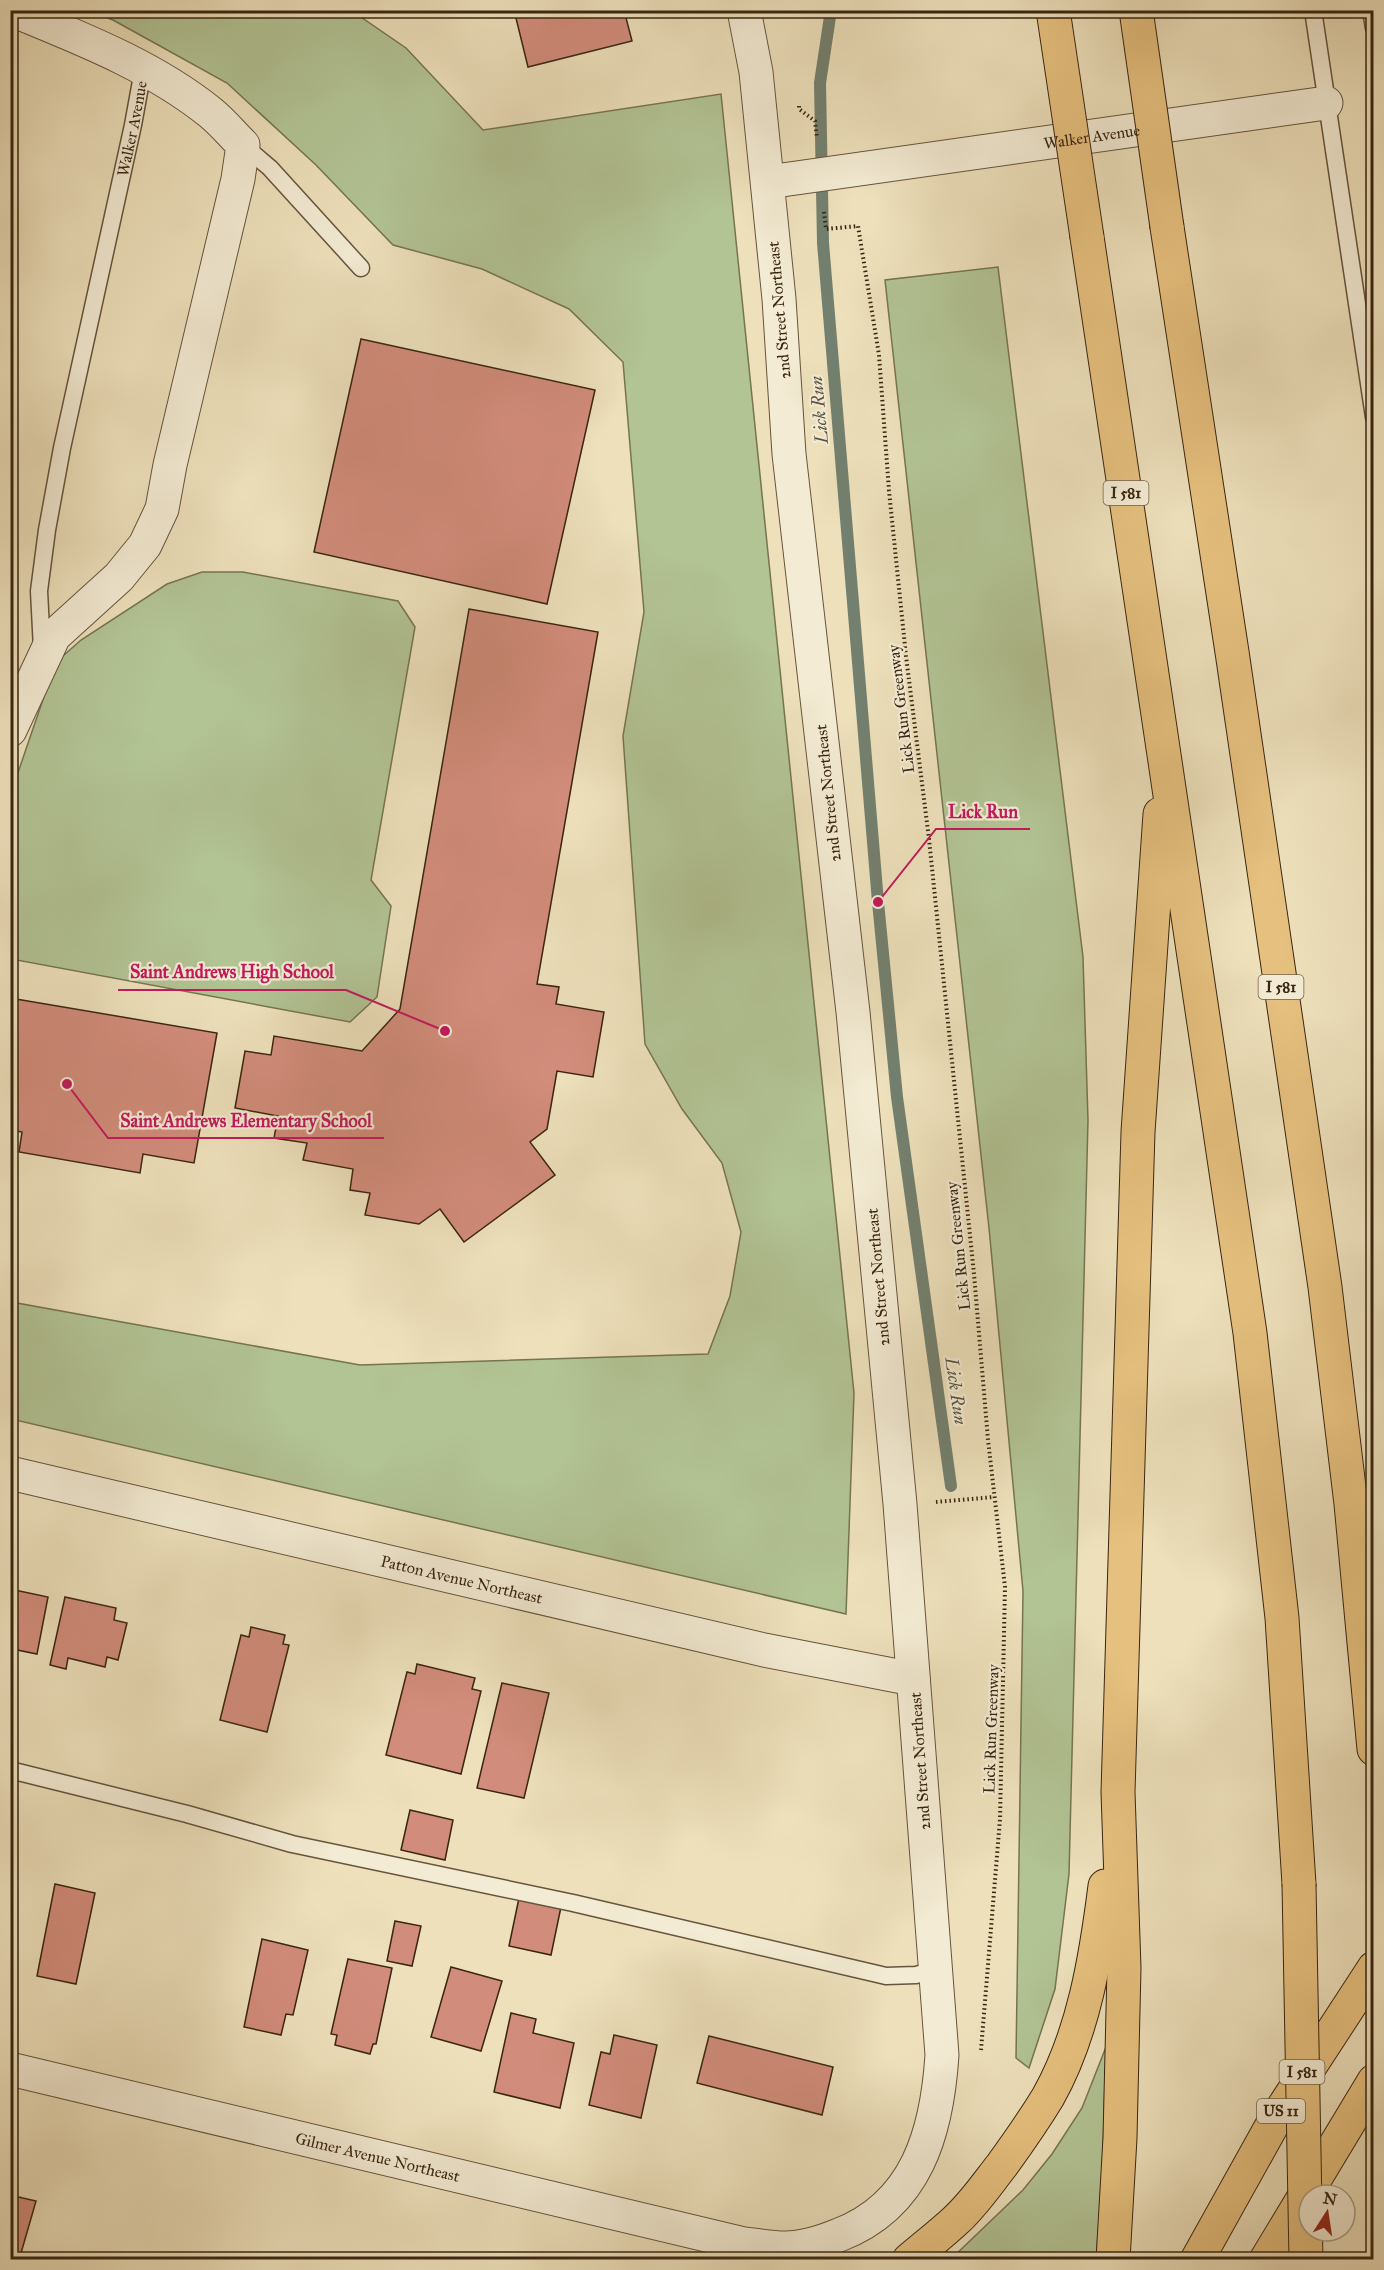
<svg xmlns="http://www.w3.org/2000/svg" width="1384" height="2270" viewBox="0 0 1384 2270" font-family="'IM FELL Great Primer',serif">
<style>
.green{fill:#b2c394;stroke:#767452;stroke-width:1.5}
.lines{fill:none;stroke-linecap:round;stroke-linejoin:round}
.stream{stroke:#73806f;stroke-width:12}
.building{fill:#d28c7b;stroke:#392511;stroke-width:1.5}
.lane-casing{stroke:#66543c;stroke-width:19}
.street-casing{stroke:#66543c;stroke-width:35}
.primary-casing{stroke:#392511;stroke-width:35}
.highway-casing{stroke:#392511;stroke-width:35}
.path{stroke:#392511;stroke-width:4;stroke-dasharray:1.5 3;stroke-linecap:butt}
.lane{stroke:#f3ebd3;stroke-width:16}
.street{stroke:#f3ebd3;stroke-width:33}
.primary{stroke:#e6c07e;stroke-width:33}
.highway{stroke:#e6c07e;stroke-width:33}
.highway-bridge-casing{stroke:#392511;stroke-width:35;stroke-linecap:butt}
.highway-bridge{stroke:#e6c07e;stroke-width:33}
.labels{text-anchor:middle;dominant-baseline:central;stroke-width:4.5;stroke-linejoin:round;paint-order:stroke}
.shield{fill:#f3ebd3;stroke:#71604b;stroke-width:1.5}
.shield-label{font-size:15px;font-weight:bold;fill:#392511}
.street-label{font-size:16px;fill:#392511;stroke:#f3ebd3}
.water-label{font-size:18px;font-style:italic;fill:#565340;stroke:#f3ebd3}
.leader{fill:none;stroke:#c2185b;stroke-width:2}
.callout-dot{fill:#c2185b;stroke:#f3ebd3;stroke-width:2}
.callout-label{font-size:18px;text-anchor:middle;font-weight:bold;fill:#c2185b;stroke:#f3ebd3;stroke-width:4.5;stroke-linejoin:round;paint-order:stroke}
</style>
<rect width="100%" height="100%" fill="#ede0bb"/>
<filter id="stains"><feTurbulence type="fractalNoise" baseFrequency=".00333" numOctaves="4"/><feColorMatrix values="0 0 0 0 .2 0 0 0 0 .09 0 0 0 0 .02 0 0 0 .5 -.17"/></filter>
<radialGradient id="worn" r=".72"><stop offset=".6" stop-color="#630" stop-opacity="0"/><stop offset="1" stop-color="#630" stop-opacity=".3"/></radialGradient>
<g class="green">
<polygon points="89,11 352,11 406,48 483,130 721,94 854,1393 846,1614 11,1419 11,1302 360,1365 708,1354 730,1296 741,1232 722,1163 682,1109 645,1044 623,736 644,612 623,362 569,309 482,269 393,245 316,165 227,83 113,20"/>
<polygon points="998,267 1083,957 1088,1120 1069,1874 1055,1989 1029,2068 1016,2058 1023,1591 989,1228 885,280"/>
<polygon points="202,572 243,572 398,601 415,627 371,880 391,906 377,997 350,1022 11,959 11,793 50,679 63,656 81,640 167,584"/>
<polygon points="1106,2047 1102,2182 1096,2259 950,2260 1023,2190 1052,2154 1082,2108"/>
</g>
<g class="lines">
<polyline class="stream" points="831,10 820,83 823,243 878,902 897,1097 951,1486"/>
</g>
<g class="building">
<polygon points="514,10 624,10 632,41 528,67"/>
<polygon points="361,339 595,390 547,604 314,552"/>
<polygon points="469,609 598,632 537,984 559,987 556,1004 604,1012 593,1077 557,1071 547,1129 530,1142 555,1175 464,1242 440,1209 419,1224 365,1215 370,1193 350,1190 353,1169 303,1160 307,1143 274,1138 278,1116 235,1108 245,1051 271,1055 274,1036 362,1051 400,1009"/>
<polygon points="10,998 217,1033 194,1163 143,1154 140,1173 19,1152 22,1132 10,1130"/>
<polygon points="10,1589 48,1597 37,1654 17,1650 15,1659 10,1658"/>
<polygon points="65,1597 116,1608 114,1620 127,1623 118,1660 107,1657 105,1667 68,1658 66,1669 50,1665"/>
<polygon points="251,1627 285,1635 283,1644 289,1645 267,1732 220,1720 241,1635 249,1637"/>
<polygon points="417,1664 475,1678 472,1689 481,1691 461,1774 386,1755 407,1672 415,1674"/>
<polygon points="502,1683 549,1693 524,1798 477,1788"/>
<polygon points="410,1810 453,1820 445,1860 401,1850"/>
<polygon points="55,1884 95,1893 76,1984 37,1976"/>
<polygon points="519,1898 561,1907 551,1955 509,1946"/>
<polygon points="395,1921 421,1926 412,1966 387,1961"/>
<polygon points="262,1939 308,1950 293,2015 286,2014 281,2035 244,2027"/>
<polygon points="348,1959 392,1968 376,2044 373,2044 370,2054 335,2045 337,2035 331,2034"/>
<polygon points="451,1967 502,1981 481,2051 431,2037"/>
<polygon points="511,2013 536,2019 533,2033 574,2043 560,2108 494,2092"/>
<polygon points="614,2035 657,2045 641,2118 589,2105 601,2052 610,2054"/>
<polygon points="709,2036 833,2067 822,2115 697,2083"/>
<polygon points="10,2195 36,2201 19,2260 10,2258"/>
</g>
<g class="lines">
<defs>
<g id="lane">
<polyline points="1313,10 1374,417"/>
<polyline points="1371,10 1374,28"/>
<polyline points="243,145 270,168 361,268"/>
<path id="s1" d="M42,649L39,591L47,530L62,448L133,125L143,70"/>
<polyline points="10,1770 187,1814 292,1844 573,1903 886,1976 916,1975 936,1970"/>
</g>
<g id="street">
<path id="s2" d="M768,182L1326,103"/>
<path d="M10,730L54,636L119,577L145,545L162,509L170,465L238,179L243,145C233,135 222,122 211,113C153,66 80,38 12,10"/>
<path id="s3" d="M10,1473L764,1650L913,1679"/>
<path id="s4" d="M10,2069L744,2244C757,2245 772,2248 785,2248C804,2248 822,2242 839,2235C917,2205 937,2132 942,2055L900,1504L853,1012L789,454L779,299L756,72L744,10"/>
</g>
<g id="primary">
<polyline points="1197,2260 1275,2120 1374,1968"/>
<polyline points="1266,2260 1374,2081"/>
</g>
<g id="highway">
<polyline points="1167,227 1232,652 1325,1287 1351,1504 1374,1749"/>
<polyline points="1087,237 1250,1333 1282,1618 1299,1884"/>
<path d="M909,2260C924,2247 940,2235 955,2221C973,2205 987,2184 1002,2165C1018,2143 1034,2120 1048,2097C1084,2033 1096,1957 1105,1886"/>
<polyline points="1113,2260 1120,2138 1124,1968 1118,1792 1138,1132 1160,814"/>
</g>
</defs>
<use href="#lane" class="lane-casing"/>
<use href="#street" class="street-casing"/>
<use href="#primary" class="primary-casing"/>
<use href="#highway" class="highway-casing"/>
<g class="path">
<polyline points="799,106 799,109 815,121 817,138"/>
<polyline points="824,212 826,229 858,226 879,355 889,491 906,656 929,839 974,1274 988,1440 1005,1587 1000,1819 981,2050"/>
<polyline points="936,1502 994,1497"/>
</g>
<use href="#lane" class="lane"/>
<use href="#street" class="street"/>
<use href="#primary" class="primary"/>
<use href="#highway" class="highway"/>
<defs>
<g id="highway-bridge">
<polyline points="1053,10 1087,237"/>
<polyline points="1136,10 1167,227"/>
<polyline points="1299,1884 1306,2260"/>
</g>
</defs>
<use href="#highway-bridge" class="highway-bridge-casing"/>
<use href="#highway-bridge" class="highway-bridge"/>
</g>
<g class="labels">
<g class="shield">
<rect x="1103.5" y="481" width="45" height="24" rx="4.5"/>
<rect x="1258.5" y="975" width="45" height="24" rx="4.5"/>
<rect x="1279.5" y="2060" width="45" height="24" rx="4.5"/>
<rect x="1257" y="2099" width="48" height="24" rx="4.5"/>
</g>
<g class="shield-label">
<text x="1126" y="493">I 581</text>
<text x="1281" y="987">I 581</text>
<text x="1302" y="2072">I 581</text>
<text x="1281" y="2111">US 11</text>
</g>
<g class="street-label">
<text stroke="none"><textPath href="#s1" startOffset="530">Walker Avenue</textPath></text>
<text stroke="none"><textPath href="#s2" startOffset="327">Walker Avenue</textPath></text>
<text transform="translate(779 310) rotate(-95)">2nd Street Northeast</text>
<text transform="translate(901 709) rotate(-97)">Lick Run Greenway</text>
<text transform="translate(828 793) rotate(-96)">2nd Street Northeast</text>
<text transform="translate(958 1246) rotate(-96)">Lick Run Greenway</text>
<text transform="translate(878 1277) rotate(-95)">2nd Street Northeast</text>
<text stroke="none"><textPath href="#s3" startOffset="464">Patton Avenue Northeast</textPath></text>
<text transform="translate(991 1729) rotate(-88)">Lick Run Greenway</text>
<text transform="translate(920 1761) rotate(-94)">2nd Street Northeast</text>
<text stroke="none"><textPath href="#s4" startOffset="378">Gilmer Avenue Northeast</textPath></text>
</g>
<g class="water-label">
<text transform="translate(819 410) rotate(-95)">Lick Run</text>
<text transform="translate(956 1391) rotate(82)">Lick Run</text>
</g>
</g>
<path class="leader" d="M878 902L936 829H1030M445 1031L346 990H118M67 1084L108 1138H384"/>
<g class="callout-dot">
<circle cx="878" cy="902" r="6"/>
<circle cx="445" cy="1031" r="6"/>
<circle cx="67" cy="1084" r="6"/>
</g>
<g class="callout-label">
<text x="983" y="818">Lick Run</text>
<text x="232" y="978">Saint Andrews High School</text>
<text x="246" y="1127">Saint Andrews Elementary School</text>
</g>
<rect width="1384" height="2270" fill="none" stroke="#ede0bb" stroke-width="36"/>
<rect x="12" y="12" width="1360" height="2246" fill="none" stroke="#392511" stroke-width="3"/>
<rect x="18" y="18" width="1348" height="2234" fill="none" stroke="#392511" stroke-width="1.5"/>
<g transform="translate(1327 2213) rotate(12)"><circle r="28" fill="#f3ebd3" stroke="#a99c85" stroke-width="1.5"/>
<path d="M0-4.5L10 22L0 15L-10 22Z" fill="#8f2418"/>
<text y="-9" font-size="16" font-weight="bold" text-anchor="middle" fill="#392511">N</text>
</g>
<rect width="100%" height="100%" filter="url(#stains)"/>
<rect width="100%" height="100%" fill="url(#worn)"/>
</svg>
